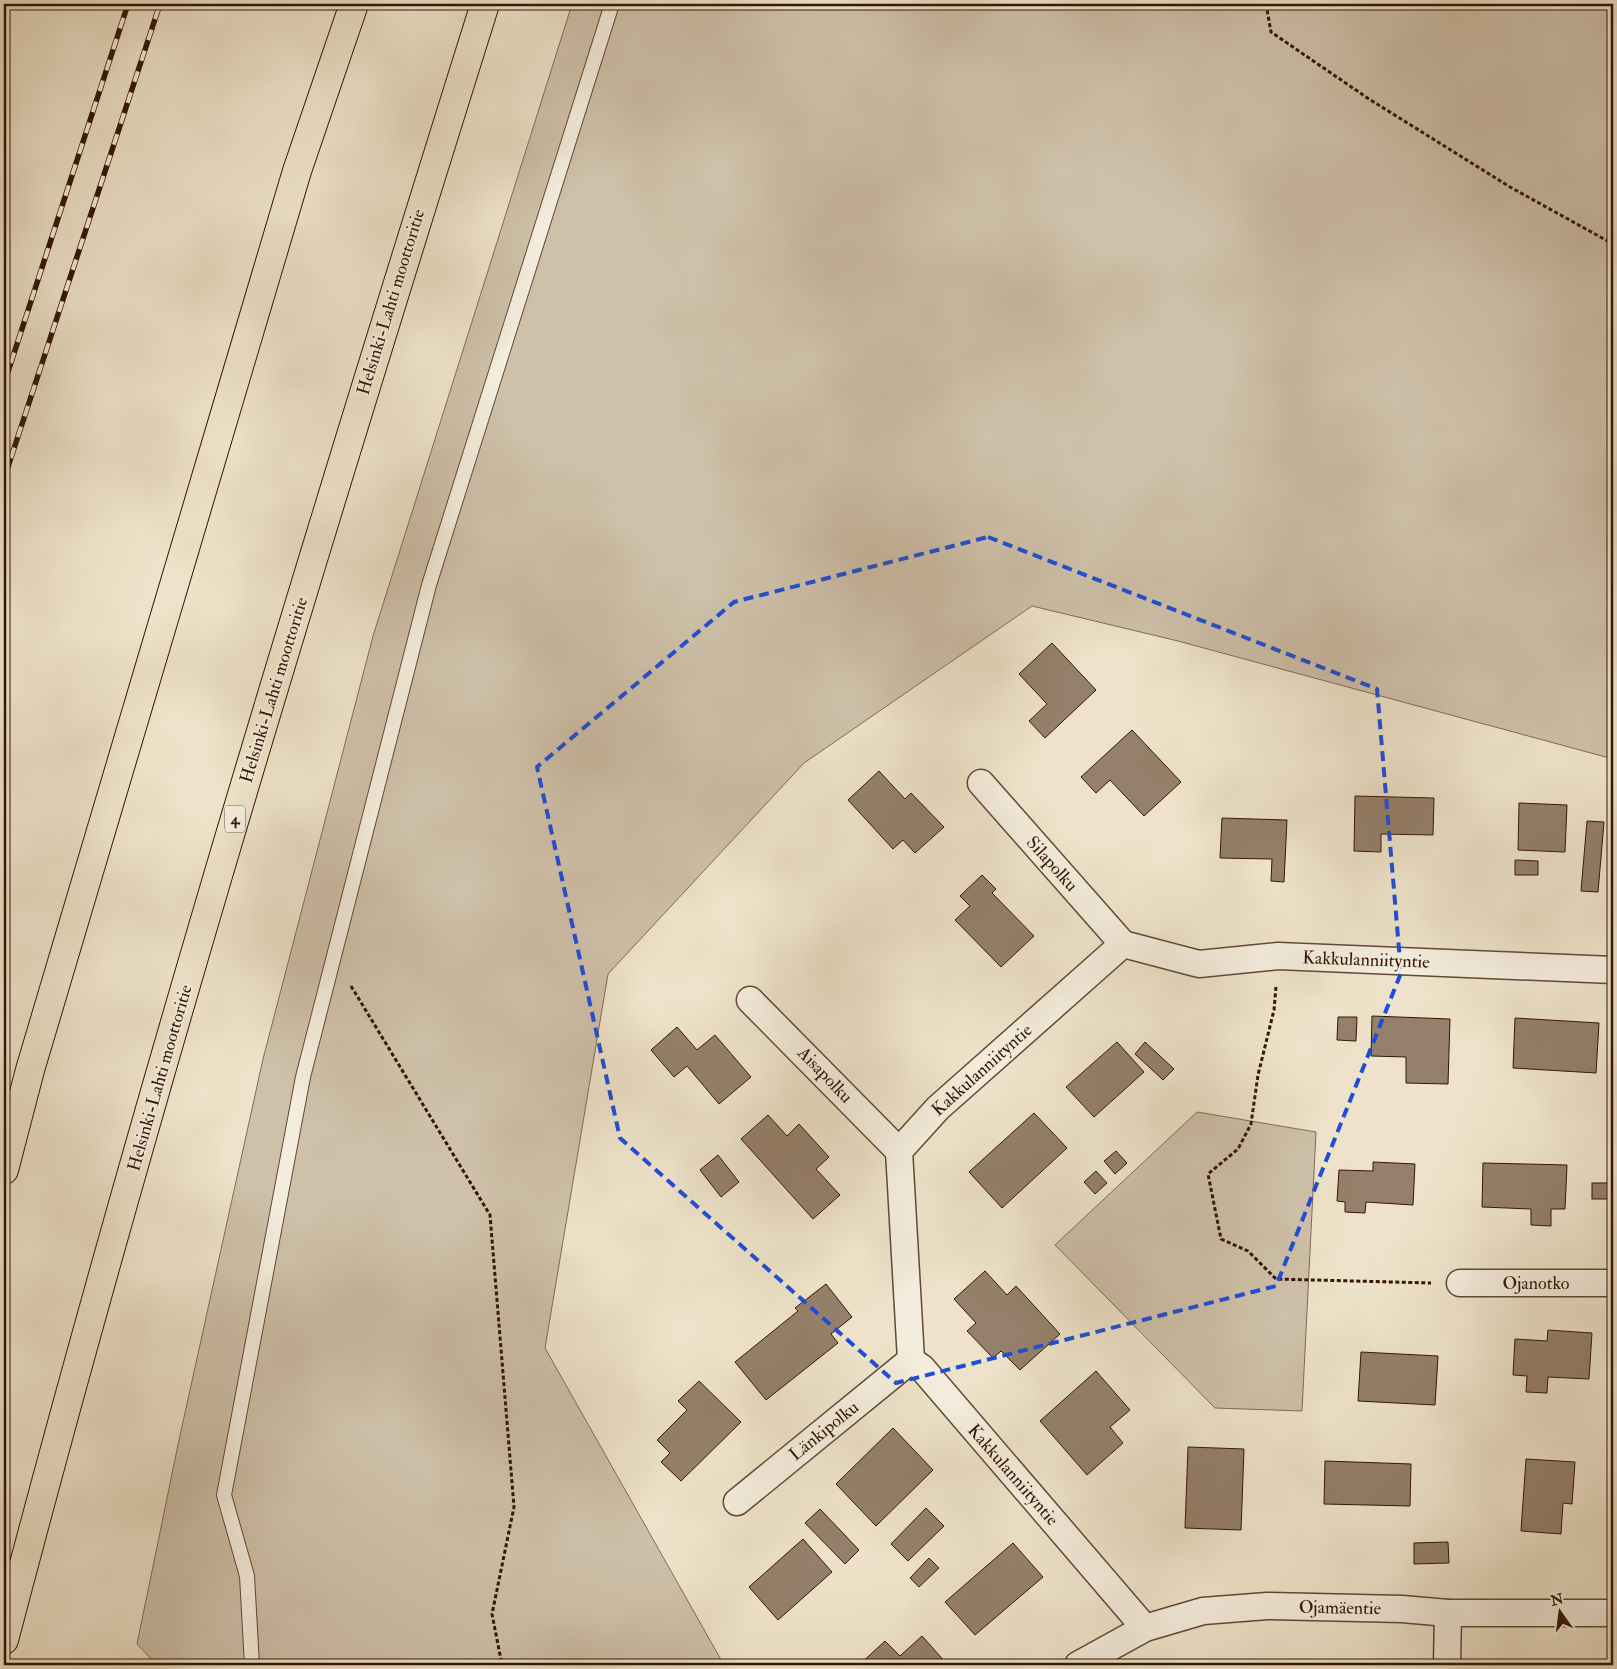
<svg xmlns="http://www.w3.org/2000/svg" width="1617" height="1669" viewBox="0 0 1617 1669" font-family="'IM FELL Double Pica',serif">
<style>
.green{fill:#cec0a9;stroke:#816a57}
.building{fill:#95806b;stroke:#341505}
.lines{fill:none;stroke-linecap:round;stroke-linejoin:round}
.lane-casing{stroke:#624836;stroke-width:16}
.street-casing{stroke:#624836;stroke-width:29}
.highway-casing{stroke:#341505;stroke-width:30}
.path{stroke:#341505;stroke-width:3;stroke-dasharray:4 2.5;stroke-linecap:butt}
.lane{stroke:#f4eddd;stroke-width:14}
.street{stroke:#f4eddd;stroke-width:26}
.highway{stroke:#eee3ca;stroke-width:28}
.rail-casing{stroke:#341505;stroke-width:5.5}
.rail{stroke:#f4eddd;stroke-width:4;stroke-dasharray:11;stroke-linecap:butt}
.marked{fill:none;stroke:#1d4ed8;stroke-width:4;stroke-dasharray:10 6;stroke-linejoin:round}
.labels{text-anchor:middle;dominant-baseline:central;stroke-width:4;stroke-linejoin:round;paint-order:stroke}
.shield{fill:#f4eddd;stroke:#6e5646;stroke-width:1}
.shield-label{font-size:16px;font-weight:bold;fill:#341505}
.street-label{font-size:18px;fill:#341505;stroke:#f4eddd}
</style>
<rect width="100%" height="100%" fill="#eee3ca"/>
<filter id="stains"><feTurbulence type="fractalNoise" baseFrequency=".004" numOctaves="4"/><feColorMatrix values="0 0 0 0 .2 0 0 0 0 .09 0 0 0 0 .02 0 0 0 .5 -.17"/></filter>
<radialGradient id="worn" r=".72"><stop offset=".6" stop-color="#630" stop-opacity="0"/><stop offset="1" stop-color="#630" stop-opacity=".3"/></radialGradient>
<g class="green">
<polygon points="572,4 1613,4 1613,759 1178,641 1032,606 804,763 608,974 545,1348 724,1665 157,1665 137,1644 179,1440 263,1059 373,636"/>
<polygon points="1197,1112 1316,1132 1302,1411 1215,1408 1055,1245"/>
</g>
<g class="building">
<polygon points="1052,643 1096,690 1045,738 1029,721 1047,704 1019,674"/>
<polygon points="1132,730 1181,782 1144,816 1110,780 1096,793 1081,777"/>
<polygon points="879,771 905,799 911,793 944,827 915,853 903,840 893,849 848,800"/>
<polygon points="1355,796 1434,798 1433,835 1381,834 1381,852 1354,851"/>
<polygon points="1519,803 1567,805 1565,852 1518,850"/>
<polygon points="1222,818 1287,820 1284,882 1271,881 1272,859 1220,858"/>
<polygon points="1587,821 1604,822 1598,892 1581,891"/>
<polygon points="1515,860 1538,861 1538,875 1515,875"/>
<polygon points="982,875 996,889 992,893 1034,936 1001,967 955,920 970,906 960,896"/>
<polygon points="1372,1016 1450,1019 1448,1084 1406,1083 1406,1057 1371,1056"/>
<polygon points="1338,1017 1357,1017 1356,1041 1337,1040"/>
<polygon points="1515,1018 1599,1023 1596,1073 1513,1068"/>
<polygon points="677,1027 697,1050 715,1035 751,1077 719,1104 687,1066 674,1077 651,1050"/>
<polygon points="1117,1042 1144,1072 1094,1117 1066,1087"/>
<polygon points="1145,1042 1174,1069 1163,1080 1135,1054"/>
<polygon points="1034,1113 1067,1148 1002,1208 969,1172"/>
<polygon points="768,1115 787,1136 799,1124 829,1157 816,1169 840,1195 813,1219 741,1139"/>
<polygon points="1116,1151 1127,1163 1115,1174 1104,1161"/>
<polygon points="718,1155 739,1182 721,1197 700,1170"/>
<polygon points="1373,1162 1415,1164 1413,1205 1366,1202 1365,1213 1345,1212 1345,1202 1337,1201 1339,1170 1373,1171"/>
<polygon points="1483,1163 1567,1165 1565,1209 1551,1209 1551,1226 1531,1225 1531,1209 1482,1207"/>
<polygon points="1096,1171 1107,1183 1095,1194 1084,1182"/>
<rect x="1592" y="1183" width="16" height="16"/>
<polygon points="985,1271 1007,1295 1016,1286 1060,1334 1020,1370 1001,1351 993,1358 967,1331 976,1323 954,1299"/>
<polygon points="826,1284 852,1317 831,1334 838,1343 766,1400 735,1362 798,1311 795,1308"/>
<polygon points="1548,1330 1592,1333 1589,1379 1548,1377 1547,1393 1526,1392 1527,1376 1513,1375 1515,1339 1547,1341"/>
<polygon points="1361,1352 1438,1356 1435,1405 1358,1401"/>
<polygon points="1096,1371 1130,1410 1110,1427 1123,1443 1087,1475 1040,1421"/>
<polygon points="699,1381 741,1422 681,1481 661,1462 670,1453 657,1440 687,1410 678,1401"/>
<polygon points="893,1428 933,1470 876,1526 836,1484"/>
<polygon points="1188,1447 1244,1449 1241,1530 1185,1528"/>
<polygon points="1526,1459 1575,1462 1572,1504 1563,1503 1561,1534 1521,1531"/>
<polygon points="1325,1461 1411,1464 1410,1506 1324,1504"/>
<polygon points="926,1508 944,1526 908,1561 891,1544"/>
<polygon points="820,1509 859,1550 845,1564 805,1523"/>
<polygon points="803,1539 832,1572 778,1620 749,1587"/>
<polygon points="1448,1542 1449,1563 1414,1564 1414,1543"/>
<polygon points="1013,1543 1043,1577 975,1635 945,1602"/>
<polygon points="929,1558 939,1568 919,1587 910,1578"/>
<polygon points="922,1636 947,1664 945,1665 859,1665 885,1641 900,1656"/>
</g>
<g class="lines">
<defs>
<polyline id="lane" points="252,1665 247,1576 224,1495 303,1077 429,585 612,4"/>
<g id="street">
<polyline points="981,783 1123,944"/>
<polyline points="750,1000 899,1151"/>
<polyline points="1460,1283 1613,1283"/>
<polyline points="737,1502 911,1360"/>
<polyline points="1145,1628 922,1368 911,1360 899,1151 938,1108 1123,944 1199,964 1278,956 1613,970"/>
<polyline points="1078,1665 1145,1628 1203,1611 1267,1606 1402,1609 1448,1613 1613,1613"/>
<polyline points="1447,1665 1448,1613"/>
</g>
<g id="highway">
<polyline points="4,1170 30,1070 297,171 354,4"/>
<path d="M4,1640C148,1090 315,546 485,4"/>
</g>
</defs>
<use href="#lane" class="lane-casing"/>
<use href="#street" class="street-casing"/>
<use href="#highway" class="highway-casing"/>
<g class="path">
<polyline points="1266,4 1271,32 1369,99 1510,187 1613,244"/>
<polyline points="351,986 490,1215 514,1507 492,1614 502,1665"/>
<polyline points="1276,987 1274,1010 1258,1075 1251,1124 1238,1149 1208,1174 1221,1239 1248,1251 1276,1279 1431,1283"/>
</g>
<use href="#lane" class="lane"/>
<use href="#street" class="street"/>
<use href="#highway" class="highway"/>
<defs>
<g id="rail">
<polyline points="4,384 128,4"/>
<polyline points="4,479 160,4"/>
</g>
</defs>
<use href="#rail" class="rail-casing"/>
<use href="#rail" class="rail"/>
</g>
<path class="marked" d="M988,537L1377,689L1401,973L1276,1286L896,1383L620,1138L537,767L734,602Z"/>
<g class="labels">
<rect class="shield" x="225" y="805.5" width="20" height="27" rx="4"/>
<g class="shield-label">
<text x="235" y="819">4</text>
</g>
<g class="street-label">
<text transform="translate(391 302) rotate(-73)">Helsinki-Lahti moottoritie</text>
<text transform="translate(274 690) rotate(-73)">Helsinki-Lahti moottoritie</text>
<text transform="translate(1052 864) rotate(48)">Silapolku</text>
<text transform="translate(1366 960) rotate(2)">Kakkulanniityntie</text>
<text transform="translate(982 1070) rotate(-42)">Kakkulanniityntie</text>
<text transform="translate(825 1075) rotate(46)">Aisapolku</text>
<text transform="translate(160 1078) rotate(-74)">Helsinki-Lahti moottoritie</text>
<text x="1536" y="1283">Ojanotko</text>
<text transform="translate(824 1431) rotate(-39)">Länkipolku</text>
<text transform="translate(1013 1475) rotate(49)">Kakkulanniityntie</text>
<text transform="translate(1340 1608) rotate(1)">Ojamäentie</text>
</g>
</g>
<rect width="1617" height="1669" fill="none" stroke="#eee3ca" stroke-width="20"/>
<rect x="5" y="5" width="1607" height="1659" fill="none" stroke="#341505" stroke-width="2.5"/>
<rect x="10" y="10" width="1597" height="1649" fill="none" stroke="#341505"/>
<g transform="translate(1560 1612) rotate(346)" stroke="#f4eddd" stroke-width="4" paint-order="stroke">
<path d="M0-4L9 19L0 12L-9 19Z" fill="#341505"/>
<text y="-8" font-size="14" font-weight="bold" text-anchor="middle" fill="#341505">N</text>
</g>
<rect width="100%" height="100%" filter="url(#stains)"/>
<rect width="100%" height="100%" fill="url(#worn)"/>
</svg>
